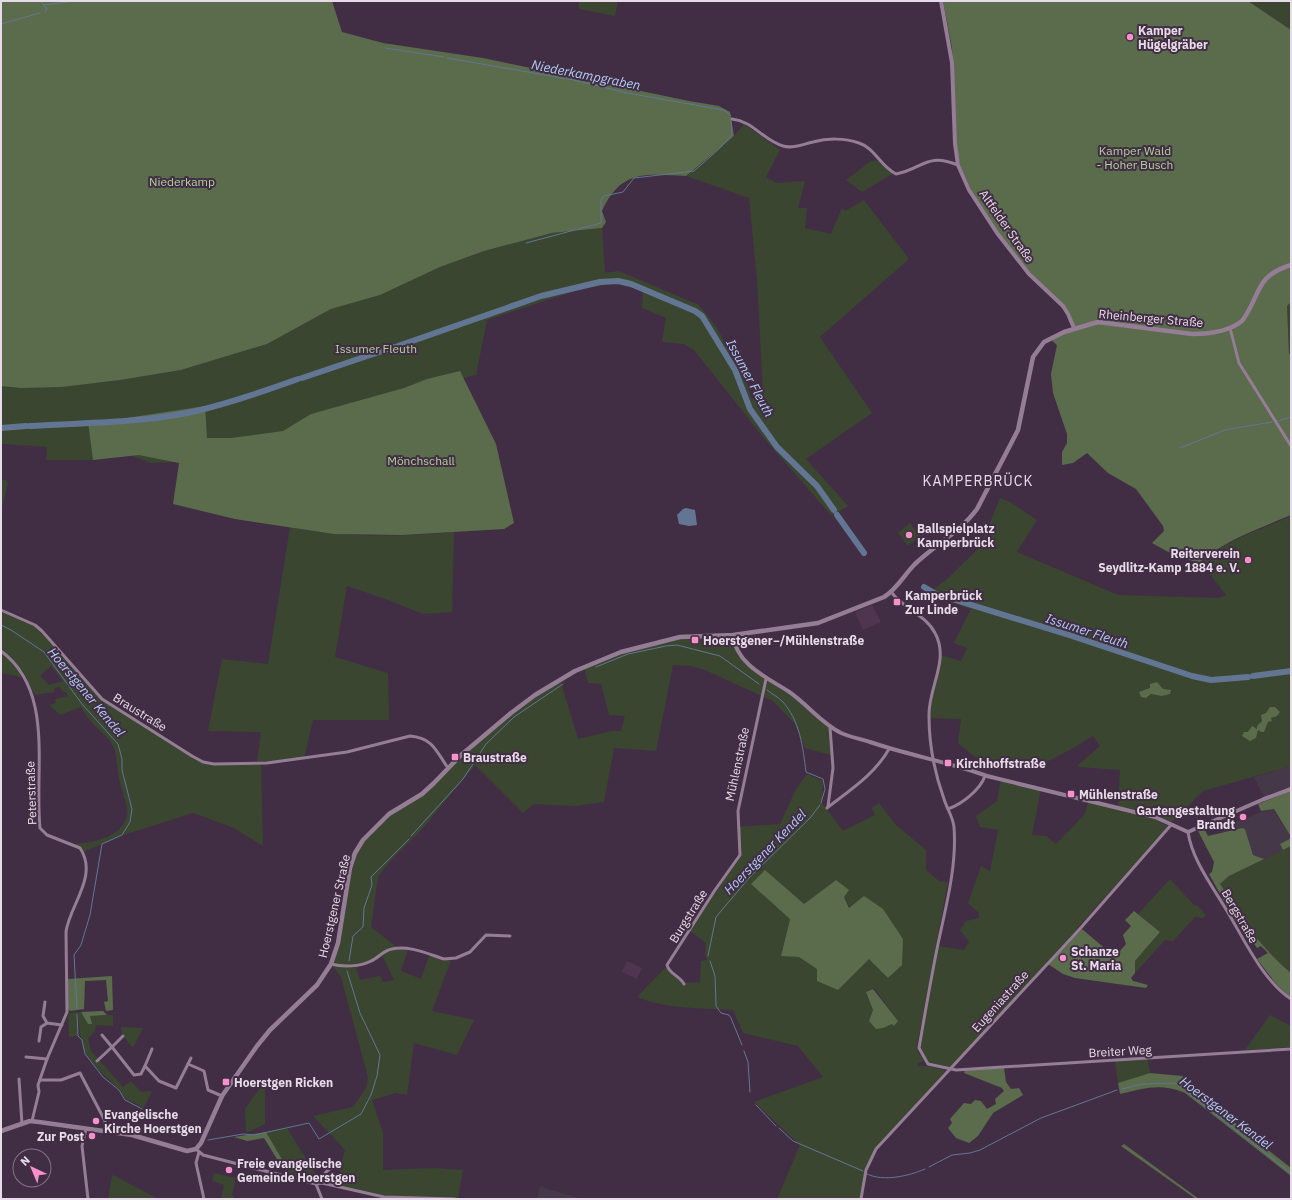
<svg xmlns="http://www.w3.org/2000/svg" width="1292" height="1200" viewBox="0 0 1292 1200" font-family="'IBM Plex Sans',sans-serif">
<style>
.commercial{fill:#453949}
.built{fill:#4f3550}
.green{fill:#3a4630;fill-rule:evenodd}
.forest{fill:#5a6c4c}
.water{fill:#627694}
.lines{fill:none;stroke-linecap:round;stroke-linejoin:round}
.stream{stroke:#627694;stroke-width:1}
.river{stroke:#627694;stroke-width:6}
.minor{stroke:#957d96;stroke-width:3}
.tertiary{stroke:#957d96;stroke-width:4}
.secondary{stroke:#957d96;stroke-width:4.5}
.poi-dot{fill:#f790cd;stroke:#422e44;stroke-width:1.5}
.labels{text-anchor:middle;dominant-baseline:central;stroke-width:4;stroke-linejoin:round;paint-order:stroke}
.poi-label{font-size:12px;font-weight:bold;fill:#e8dbe9;stroke:#422e44;text-anchor:start}
.park-label{font-size:12px;fill:#b2d29a;stroke:#422e44}
.street-label{font-size:12px;fill:#e8dbe9;stroke:#422e44}
.water-label{font-size:13px;font-style:italic;fill:#b2cdf7;stroke:#422e44}
.quarter-label{font-size:14px;letter-spacing:1px;fill:#e8dbe9;stroke:#422e44}
</style>
<rect width="100%" height="100%" fill="#422e44"/>
<g class="commercial">
<polygon points="1291,766 1291,788 1264,797 1254,777"/>
<polygon points="1273,809 1291,838 1280,844 1283,850 1264,859 1253,855 1245,829 1242,828 1223,833 1218,821 1229,816 1231,817 1234,823 1261,812"/>
<polygon points="540,1186 548,1189 582,1199 537,1199"/>
</g>
<g class="built">
<polygon points="872,605 881,622 863,630 855,612"/>
<polygon points="627,961 642,968 637,979 622,972"/>
</g>
<g class="green">
<polygon points="578,1 618,1 615,16 579,9"/>
<polygon points="1248,1 1291,1 1291,30"/>
<polygon points="744,124 780,150 766,177 777,183 805,181 798,208 807,208 805,228 831,234 842,208 845,211 864,200 909,259 820,337 872,413 806,459 848,506 832,516 768,443 694,350 684,344 662,342 666,318 642,308 643,291 617,283 581,289 487,320 476,375 463,378 462,376 301,427 173,462 151,463 127,454 93,460 46,460 47,447 1,444 1,386 62,387 120,380 181,370 267,344 331,309 380,295 440,267 484,251 552,233 602,228 605,273 619,271 699,305 717,328 745,380 752,399 763,392 757,279 749,198 686,176 734,136"/>
<polygon points="871,161 878,161 892,174 862,192 846,180"/>
<polygon points="1291,303 1291,354 1289,354 1287,305"/>
<polygon points="1,480 6,480 8,483 1,511"/>
<path d="M1000,498L1010,502L1037,520L1017,552L1118,595L1218,598L1226,595L1201,563C1224,541 1262,529 1291,516V766L1203,791L1172,822L1156,815L1118,806L1120,770L1079,767L1078,765L1100,746L1093,736C1062,754 1021,784 985,763C975,758 966,749 958,743L961,719L929,718L940,655L961,661L967,648L954,643L971,609L928,594L947,579L980,547Z"/>
<polygon points="910,523 920,536 908,546 898,533"/>
<path d="M290,527C343,538 400,537 454,532L452,612L423,614L388,600L347,586L335,657L388,673L389,720H313L304,759L261,763L263,846L234,828L193,813L123,835L83,852L75,844C95,843 130,835 127,808C125,798 121,788 119,778C116,766 118,753 111,742C105,734 96,728 90,720C86,716 84,712 81,707L60,715L49,705L56,703L55,699L68,696L66,692H63L60,687L54,688V692L35,695L24,673L13,660L25,678L1,673V610L35,625L98,695L192,756V758C212,769 235,764 257,763L261,732L208,731L222,659L268,664ZM51,666L63,681L49,685L40,676Z"/>
<path d="M733,635L736,649L766,679L789,692L830,726L834,756L805,748L795,724L773,701L705,670L691,666L673,665L656,751L614,748L604,802L574,806L534,804L523,813L475,765L423,828L391,860L378,877L371,927L398,948L408,949L401,971L421,979L429,956L431,955L443,961L451,960L432,1011L474,1020L457,1055L414,1043L407,1095L396,1093L372,1100L383,1133V1170L434,1168L463,1170L458,1199L384,1197L336,1186L345,1150L313,1116L353,1107L366,1088L368,1077L341,977L331,964L335,954L352,861L372,829L422,792L479,739L560,679L578,739L611,731H621L625,716L609,715L601,684L588,683L584,667L660,641ZM383,957L394,980L383,982L380,976L360,980L356,968Z"/>
<path d="M807,774L823,781L822,803L843,831L875,815L872,808L879,803L896,825L926,850V870L939,881L948,882L917,1046L918,1052L925,1061L918,1063V1066H929L944,1070L945,1072L876,1149L869,1162L861,1199H777L800,1145L754,1102L823,1077L798,1046L743,1033L733,1010C701,1008 667,1009 637,997L666,967L684,983L700,982L701,961L707,960L705,954L706,943L690,931L740,855L737,827L780,824L796,789ZM836,880L850,908L817,969L799,957L781,955L790,919L804,904ZM874,988L898,1021L883,1028L869,1021L873,1010L866,992Z"/>
<polygon points="1001,779 1041,789 1032,835 1046,836 1056,844 1085,814 1088,802 1153,818 1169,827 1077,928 1078,931 950,1069 928,1064 919,1048 938,946 964,950 969,942 960,930 966,921 979,918 979,913 968,903 981,866 990,871 998,830 980,827 976,816 997,801"/>
<path d="M1291,846V973C1262,948 1237,918 1220,884L1229,876Z"/>
<polygon points="1170,879 1195,906 1197,905 1206,915 1203,918 1195,917 1173,941 1165,940 1135,973 1135,961 1160,932 1138,914"/>
<polygon points="77,1012 78,1036 69,1037 68,1015 70,1013"/>
<path d="M78,1012H81L88,1024H91L90,1016L113,1015V1026L96,1025L95,1031L88,1038L91,1051L123,1087L131,1081L141,1092L152,1091L143,1109C138,1102 129,1103 123,1096C121,1094 121,1090 118,1088C107,1077 95,1068 86,1054C81,1046 78,1023 78,1012Z"/>
<polygon points="1270,1015 1291,1026 1291,1047 1245,1050"/>
<polygon points="121,1027 143,1028 133,1048 122,1035"/>
<polygon points="1148,1059 1150,1073 1118,1083 1115,1061"/>
<polygon points="265,1081 265,1124 246,1133 245,1109"/>
<polygon points="287,1128 318,1178 315,1181 287,1175 290,1165 283,1161 266,1132"/>
<polygon points="214,1173 236,1178 232,1195 234,1196 233,1199 221,1199 224,1185 212,1181"/>
<polygon points="112,1175 115,1176 158,1199 108,1199"/>
</g>
<g class="forest">
<path d="M1,1H332L342,32L383,43L483,58L689,101L719,106L730,112L734,136L686,176C646,174 621,169 602,211L606,222L602,228L552,233L484,251L440,267L380,295L331,309L267,344L181,370L120,380L62,387L21,388L1,386Z"/>
<path d="M943,1H1248L1291,30V302L1287,306L1289,354H1291V515C1261,528 1225,540 1200,562C1182,560 1168,552 1152,543L1164,531L1163,526L1136,489L1108,473L1087,453L1073,463L1062,465V452L1067,443V434L1053,393L1051,374L1057,345L1050,339L1074,328L1068,314L1029,274L979,207L960,165L956,145L952,48Z"/>
<polygon points="460,371 496,444 514,523 504,529 402,535 334,534 235,519 173,504 179,463 139,455 93,460 88,422 114,420 205,406 207,438 231,438 283,431 311,414 404,388 427,379"/>
<polygon points="1157,682 1163,689 1171,690 1170,694 1162,696 1151,694 1146,698 1141,697 1139,692 1150,688 1150,684"/>
<polygon points="1270,707 1275,707 1280,712 1277,716 1271,718 1272,721 1268,722 1264,732 1261,732 1258,730 1256,738 1250,741 1242,736 1244,732 1248,732 1252,726 1257,729 1257,726 1262,721 1261,715 1266,713"/>
<polygon points="1291,791 1291,837 1274,809 1261,811 1258,804"/>
<path d="M1204,828L1208,836L1242,828L1245,829L1253,855L1264,859L1283,850L1280,844L1291,838V846L1229,876L1220,884C1243,920 1257,944 1291,973V998L1277,985L1257,959L1268,953L1261,946L1257,948L1250,938L1247,937L1237,921L1234,919L1209,874L1212,872L1214,862L1198,831Z"/>
<polygon points="765,870 804,904 836,880 849,890 844,897 849,908 864,896 883,909 903,939 902,965 888,978 869,959 838,990 817,981 817,969 799,957 781,956 790,919 751,884"/>
<polygon points="1134,911 1160,932 1135,961 1135,973 1131,978 1133,981 1148,985 1146,988 1075,978 1063,974 1048,964 1082,929 1115,957 1126,944 1123,935 1131,926 1125,920"/>
<polygon points="112,976 113,1010 106,1011 104,1002 108,1001 106,980 85,981 84,1009 70,1011 68,1009 68,979"/>
<polygon points="873,989 898,1021 894,1026 892,1024 883,1028 876,1029 869,1021 873,1010 866,992"/>
<polygon points="103,1011 107,1015 90,1016 92,1024 88,1024 81,1012"/>
<polygon points="1004,1068 1006,1082 1011,1089 1019,1088 1023,1095 993,1113 978,1136 969,1143 956,1138 948,1128 952,1123 950,1119 964,1103 971,1104 975,1100 981,1101 987,1109 996,1104 995,1099 1004,1091 1002,1088 964,1073 965,1070"/>
<path d="M1150,1073L1182,1076L1248,1134L1291,1168V1176L1185,1093C1160,1083 1146,1088 1120,1094L1118,1083Z"/>
<polygon points="266,1132 283,1161 290,1165 288,1171 280,1164 264,1138 247,1141 234,1137"/>
<polygon points="1124,1144 1199,1199 1196,1199 1121,1146"/>
</g>
<polygon class="water" points="686,508 695,510 697,525 689,526 679,524 677,515 683,509"/>
<g class="lines">
<g class="stream">
<polyline points="41,1 47,9 45,12"/>
<polyline points="44,5 76,1"/>
<polyline points="1,24 40,13"/>
<polyline points="385,48 444,57"/>
<polyline points="447,58 574,80 627,93 723,110 727,112 731,116"/>
<polyline points="526,243 601,223 601,200 604,196 623,192 634,178 694,171 720,148 732,135 731,121"/>
<polyline points="1278,421 1291,417"/>
<polyline points="1180,448 1225,430 1272,422"/>
<polyline points="1,625 11,630 44,652 82,704 118,744 122,759 122,770 132,809 130,822 122,835 102,844 90,915 81,945 74,955 77,1009"/>
<polyline points="596,667 628,654 666,646 677,645 720,656 759,684"/>
<path d="M767,690C772,694 778,697 782,701C800,720 803,748 806,772L823,779L825,789L821,803"/>
<polyline points="411,836 463,779 486,744 514,717 563,684"/>
<polyline points="708,956 716,917 749,878 810,818 820,805"/>
<polyline points="349,961 353,936 363,927 364,908 372,885 371,877 409,839"/>
<polyline points="710,961 715,976 716,1006 721,1013 729,1015 731,1018 742,1045"/>
<polyline points="77,1014 78,1036 82,1040 85,1054 103,1077 119,1090 125,1100 142,1109"/>
<polyline points="744,1051 748,1062 750,1092"/>
<polyline points="1122,1089 1142,1084 1176,1083 1291,1173"/>
<polyline points="756,1105 776,1126"/>
<polyline points="779,1128 793,1141 863,1171"/>
<polyline points="208,1140 243,1134 254,1135 309,1123 319,1139 361,1114 371,1095 377,1076 380,1055 360,1013 347,971"/>
<polyline points="929,1167 952,1155 970,1153 980,1150 1041,1118 1117,1090"/>
<path d="M867,1174C883,1182 909,1176 925,1169"/>
</g>
<g class="river">
<polyline points="398,346 541,296 600,282 618,281 631,284 695,311 702,316 735,370 750,409 777,447 817,486 834,510"/>
<polyline points="302,378 394,347"/>
<path d="M30,426C82,423 136,423 187,413C225,405 262,392 298,379"/>
<polyline points="1,428 26,426"/>
<polyline points="837,515 864,553"/>
<polyline points="924,587 936,594 1069,635 1192,676 1211,680 1248,677"/>
<polyline points="1253,676 1291,671"/>
</g>
<g class="minor">
<path d="M732,119C753,121 764,141 783,146C793,149 803,144 813,142C827,138 845,138 859,143C875,148 880,166 896,174C923,169 926,152 958,165"/>
<polyline points="1230,328 1239,363 1291,446"/>
<path d="M892,593C904,609 926,615 935,633C950,660 928,688 929,716C929,743 935,774 944,799C947,809 953,817 954,827C957,866 946,906 938,944C931,978 925,1013 919,1048L928,1064L956,1070L1291,1049"/>
<path d="M1,610L35,625L42,631L102,699L192,756L203,762L214,764L267,763L347,752L410,736C433,738 436,751 448,768"/>
<path d="M1,651C55,691 34,770 40,828L47,835L80,848C99,876 69,906 66,932L67,1012L47,1059L38,1085L39,1092L32,1121"/>
<polyline points="828,806 833,768 830,727"/>
<path d="M827,808C850,790 875,774 889,749"/>
<path d="M948,809C962,804 980,790 985,776"/>
<path d="M1188,832C1192,860 1213,887 1227,911C1244,939 1263,981 1291,999"/>
<path d="M331,964C342,967 360,967 371,961C378,958 384,950 392,949C409,945 428,954 444,959L456,958L470,952L486,935L510,936"/>
<path d="M684,984C680,976 669,974 667,965L715,890L740,855L738,811L766,679"/>
<polyline points="45,1002 43,1016 47,1023 62,1025"/>
<polyline points="102,1035 112,1047 123,1036"/>
<polyline points="39,1041 41,1027 47,1023"/>
<polyline points="26,1057 47,1059"/>
<polyline points="97,1061 112,1047 134,1075 141,1074 145,1066 159,1081 176,1088 191,1058"/>
<polyline points="188,1064 204,1071 208,1090 222,1096"/>
<polyline points="145,1066 152,1049"/>
<polyline points="19,1079 22,1124"/>
<polyline points="40,1080 61,1080 80,1073 105,1121 106,1132"/>
<polyline points="86,1129 82,1146 88,1199"/>
<polyline points="196,1149 203,1155 316,1184 322,1183 384,1197 455,1199"/>
<polyline points="199,1152 196,1163 204,1199"/>
<polyline points="316,1184 327,1171 339,1162"/>
<polyline points="316,1184 322,1199"/>
<polyline points="861,1199 866,1170 876,1149 1078,931 1171,825"/>
</g>
<g class="tertiary">
<polyline points="941,1 952,63 955,144 958,165 969,190 997,233 1029,274 1063,306 1068,314 1074,328"/>
<path d="M733,635C736,664 766,677 788,691C806,703 821,723 841,733C850,737 861,739 870,742C908,755 949,762 987,776L1155,817L1188,832L1264,799L1291,789"/>
</g>
<path class="secondary" d="M1,1131L30,1121L39,1122L132,1135L187,1151L196,1149L201,1143L222,1096L257,1046L270,1030L317,985L331,964L338,943L350,868L355,853L363,840L389,814L422,794L434,783L460,756L511,713L535,695L575,671L621,652L680,637L733,635L818,623L884,597C897,589 904,575 915,564C935,545 961,531 977,509L1018,430L1033,357L1044,342L1064,332L1098,322L1192,334C1210,334 1228,332 1242,321C1261,296 1254,276 1291,265"/>
</g>
<g class="poi-dot">
<circle cx="1130" cy="37" r="4"/>
<circle cx="909" cy="535" r="4"/>
<circle cx="1248" cy="560" r="4"/>
<rect x="893" y="598" width="8" height="8" rx="2"/>
<rect x="691" y="636" width="8" height="8" rx="2"/>
<rect x="451" y="753" width="8" height="8" rx="2"/>
<rect x="944" y="759" width="8" height="8" rx="2"/>
<rect x="1067" y="790" width="8" height="8" rx="2"/>
<circle cx="1243" cy="817" r="4"/>
<circle cx="1063" cy="958" r="4"/>
<rect x="222" y="1078" width="8" height="8" rx="2"/>
<circle cx="96" cy="1121" r="4"/>
<circle cx="92" cy="1136" r="4"/>
<circle cx="229" cy="1170" r="4"/>
</g>
<g class="labels">
<g class="poi-label">
<text x="1138" y="30">Kamper<tspan x="1138" dy="14">Hügelgräber</tspan></text>
<text x="917" y="528">Ballspielplatz<tspan x="917" dy="14">Kamperbrück</tspan></text>
<text x="1240" y="553" text-anchor="end">Reiterverein<tspan x="1240" dy="14">Seydlitz-Kamp 1884 e. V.</tspan></text>
<text x="905" y="595">Kamperbrück<tspan x="905" dy="14">Zur Linde</tspan></text>
<text x="703" y="640">Hoerstgener−/Mühlenstraße</text>
<text x="463" y="757">Braustraße</text>
<text x="956" y="763">Kirchhoffstraße</text>
<text x="1079" y="794">Mühlenstraße</text>
<text x="1235" y="810" text-anchor="end">Gartengestaltung<tspan x="1235" dy="14">Brandt</tspan></text>
<text x="1071" y="951">Schanze<tspan x="1071" dy="14">St. Maria</tspan></text>
<text x="234" y="1082">Hoerstgen Ricken</text>
<text x="104" y="1114">Evangelische<tspan x="104" dy="14">Kirche Hoerstgen</tspan></text>
<text x="84" y="1136" text-anchor="end">Zur Post</text>
<text x="237" y="1163">Freie evangelische<tspan x="237" dy="14">Gemeinde Hoerstgen</tspan></text>
</g>
<g class="park-label">
<text x="1135" y="150">Kamper Wald<tspan x="1135" dy="14">- Hoher Busch</tspan></text>
<text x="182" y="181">Niederkamp</text>
<text x="376" y="348">Issumer Fleuth</text>
<text x="421" y="460">Mönchschall</text>
</g>
<g class="street-label">
<text transform="translate(1007 226) rotate(55)">Altfelder Straße</text>
<text transform="translate(1151 318) rotate(5)">Rheinberger Straße</text>
<text transform="translate(140 712) rotate(32)">Braustraße</text>
<text transform="translate(737 764) rotate(-78)">Mühlenstraße</text>
<text transform="translate(31 793) rotate(-92)">Peterstraße</text>
<text transform="translate(334 906) rotate(-77)">Hoerstgener Straße</text>
<text transform="translate(688 916) rotate(-58)">Burgstraße</text>
<text transform="translate(1240 916) rotate(60)">Bergstraße</text>
<text transform="translate(1000 1001) rotate(-48)">Eugeniastraße</text>
<text transform="translate(1120 1051) rotate(-3)">Breiter Weg</text>
</g>
<g class="water-label">
<text transform="translate(586 75) rotate(11)">Niederkampgraben</text>
<text transform="translate(750 378) rotate(62)">Issumer Fleuth</text>
<text transform="translate(1087 631) rotate(18)">Issumer Fleuth</text>
<text transform="translate(86 692) rotate(50)">Hoerstgener Kendel</text>
<text transform="translate(765 852) rotate(-46)">Hoerstgener Kendel</text>
<text transform="translate(1226 1113) rotate(37)">Hoerstgener Kendel</text>
</g>
<g class="quarter-label">
<text x="978" y="481">KAMPERBRÜCK</text>
</g>
</g>
<rect width="1292" height="1200" fill="none" stroke="#e8dbe9" stroke-width="4"/>
<g transform="translate(32 1168) rotate(316)"><circle r="19" fill="#422e44" stroke="#847386"/>
<path d="M0-3L7 15L0 10L-7 15Z" fill="#f790cd"/>
<text y="-6" font-size="11" font-weight="bold" text-anchor="middle" fill="#e8dbe9">N</text>
</g>
</svg>
